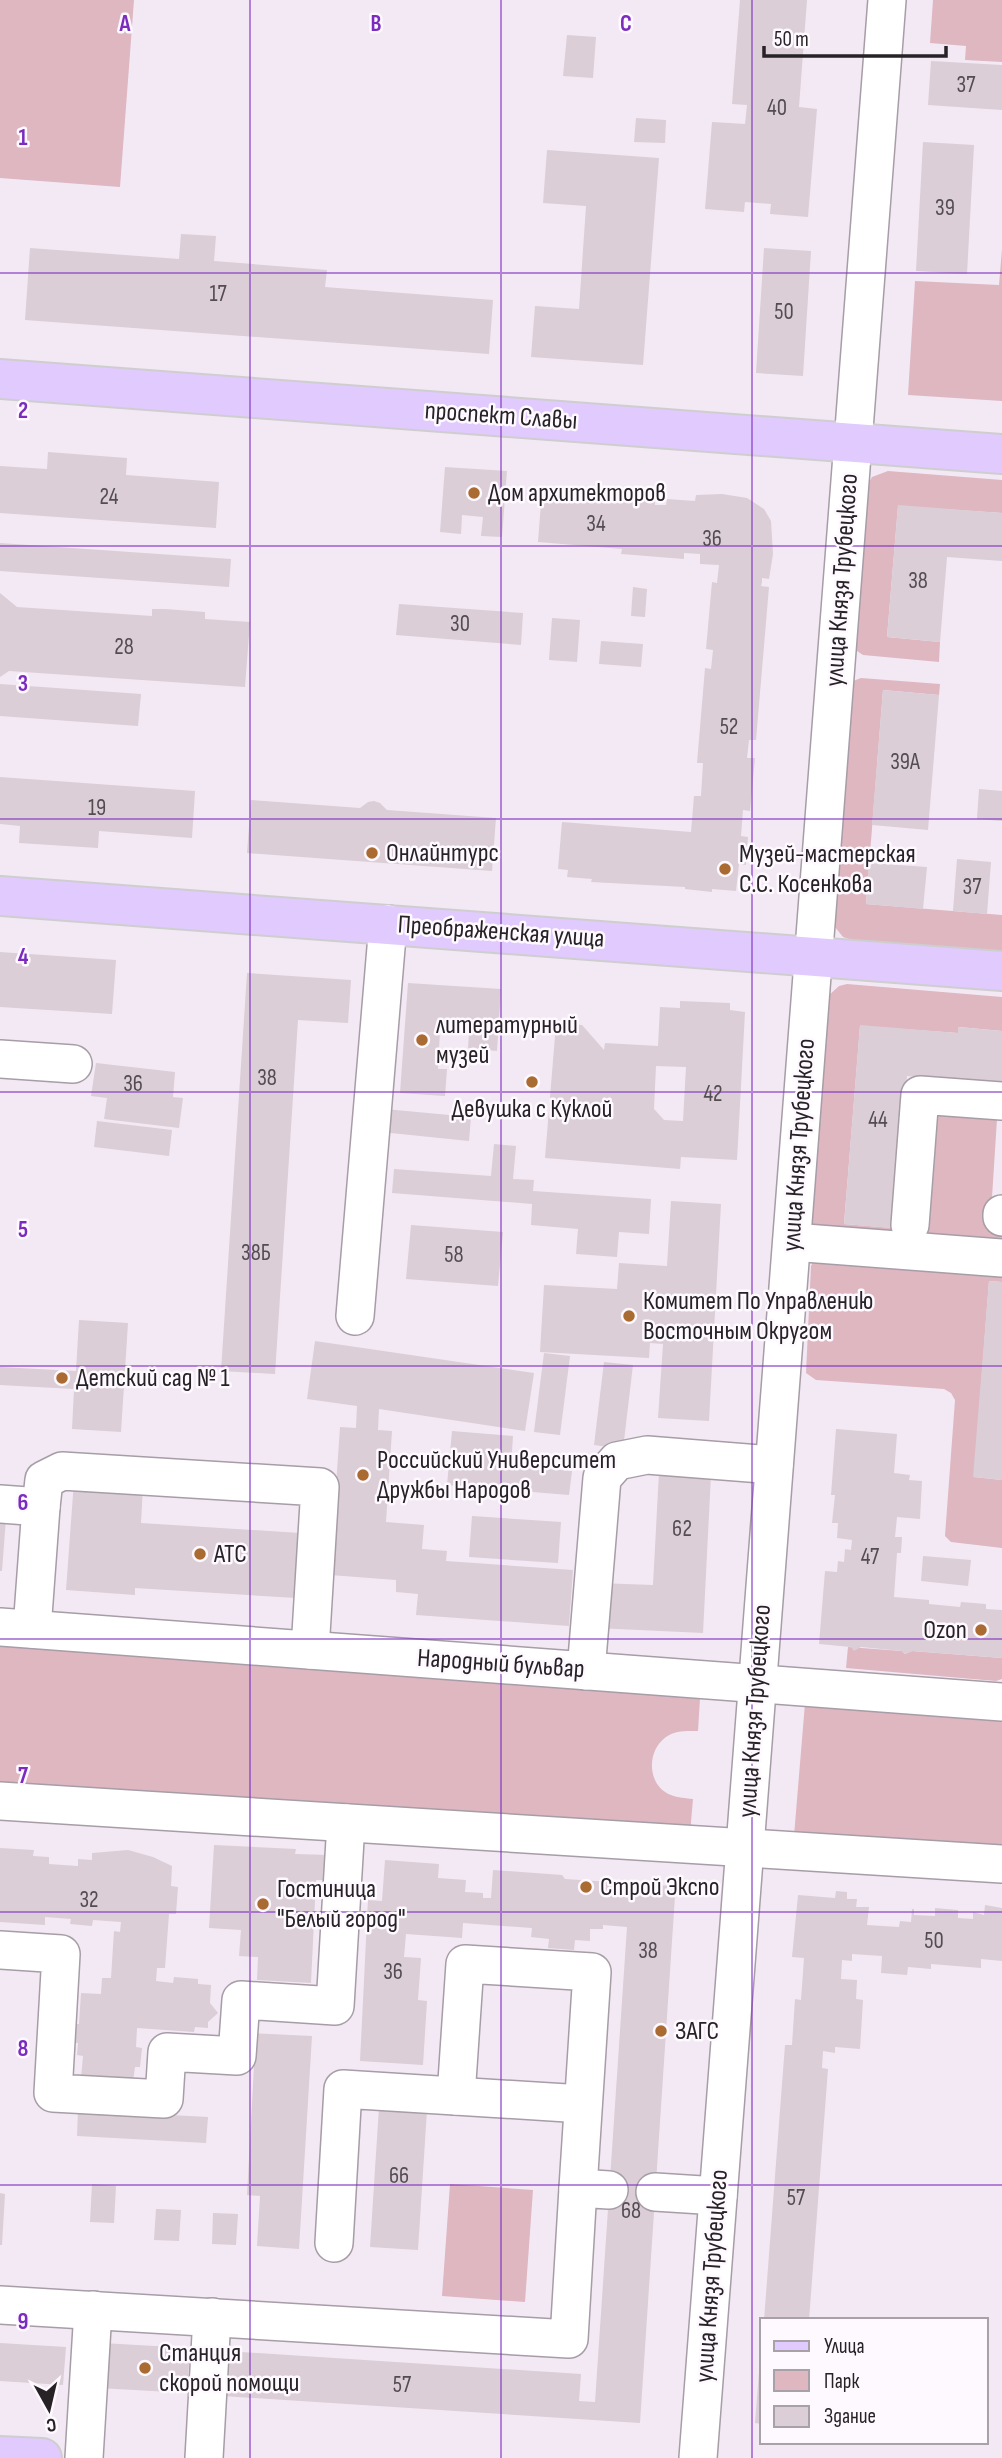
<svg xmlns="http://www.w3.org/2000/svg" width="1002" height="2458" viewBox="0 0 1002 2458" font-family="'Sofia Sans Condensed',sans-serif">
<style>
.green{fill:#deb7c1}
.building{fill:#dbced6;fill-rule:evenodd}
.lines{fill:none;stroke-linecap:round;stroke-linejoin:round}
.minor-casing{stroke:#a69da7;stroke-width:40}
.major-casing{stroke:#cfcecf;stroke-width:42}
.minor{stroke:#fff;stroke-width:37}
.major{stroke:#e0cafe;stroke-width:38}
.grid{fill:none;stroke:#7b2cbf;stroke-width:2;stroke-opacity:0.55}
.poi-dot{fill:#aa6b32;stroke:#fef8ff;stroke-width:2.5}
.labels{text-anchor:middle;dominant-baseline:central;stroke-width:5;stroke-linejoin:round;paint-order:stroke}
.number-label{font-size:23px;fill:#534d52}
.street-label{font-size:26px;fill:#262226;stroke:#fef8ff}
.poi-label{font-size:26px;fill:#262226;stroke:#fef8ff;text-anchor:start}
.grid-label{font-size:23px;text-anchor:middle;font-weight:bold;fill:#7b2cbf;stroke:#fef8ff;stroke-width:5;stroke-linejoin:round;paint-order:stroke}
</style>
<rect width="100%" height="100%" fill="#f3e9f4"/>
<g class="green">
<polygon points="0,0 134,0 120,187 0,178"/>
<polygon points="933,0 1002,0 1002,62 965,60 966,46 930,43"/>
<polygon points="1002,249 1002,401 908,395 915,281 999,285"/>
<polygon points="888,471 1002,480 1002,513 898,506 887,637 940,642 939,662 863,655 854,649 866,488 872,477"/>
<polygon points="861,678 940,684 939,695 883,690 866,904 1002,915 1002,953 855,941 843,937 835,927 853,681"/>
<polygon points="847,984 1002,997 1002,1031 959,1027 958,1033 860,1026 844,1224 918,1230 928,1111 997,1119 991,1213 1002,1224 1002,1252 809,1226 827,997 839,986"/>
<polygon points="815,1258 1002,1270 1002,1282 989,1281 974,1477 1002,1480 1002,1548 951,1542 945,1536 955,1400 951,1393 944,1389 816,1380 806,1373 811,1266"/>
<path d="M0,1628L701,1682L698,1731C686,1731 676,1730 666,1737C646,1751 647,1786 671,1795C678,1798 686,1798 693,1799L690,1834L0,1790Z"/>
<polygon points="848,1647 902,1651 905,1654 912,1651 1002,1658 1002,1679 996,1681 846,1668"/>
<polygon points="806,1691 1002,1705 1002,1861 793,1848"/>
<polygon points="450,2184 533,2190 525,2302 442,2296"/>
</g>
<g class="building">
<polygon points="740,0 807,0 799,107 817,109 808,217 770,214 771,204 745,202 744,212 705,209 712,122 745,124 747,105 732,104"/>
<polygon points="567,35 596,37 593,78 563,76"/>
<polygon points="931,61 1002,65 1002,110 928,105"/>
<polygon points="636,118 666,120 665,143 634,142"/>
<polygon points="923,142 974,145 967,274 916,271"/>
<polygon points="547,150 659,158 643,365 531,357 535,306 579,309 586,206 543,203"/>
<polygon points="181,234 216,236 214,261 327,270 325,287 493,300 489,354 25,320 30,248 179,259"/>
<polygon points="764,248 811,251 803,376 756,373"/>
<polygon points="48,452 127,458 126,475 219,482 216,528 0,513 0,466 47,469"/>
<polygon points="445,467 507,471 502,537 481,536 483,517 462,515 461,534 440,532"/>
<polygon points="623,488 648,492 648,499 655,499 655,505 666,505 667,499 695,501 696,495 722,494 747,498 764,509 771,521 773,554 769,579 762,578 762,582 761,586 769,587 756,740 749,740 747,758 755,758 750,811 743,810 741,836 748,837 746,861 746,865 739,864 736,891 712,889 712,892 685,889 685,887 591,882 592,879 567,877 568,870 558,869 562,822 691,832 694,796 701,796 703,763 697,763 705,668 711,669 713,650 706,649 712,582 717,583 719,565 700,564 700,554 684,553 684,559 621,554 622,549 538,542 542,490 567,489 597,495 597,489"/>
<polygon points="898,505 1002,513 1002,561 947,557 940,642 887,637"/>
<polygon points="0,543 231,559 229,587 0,571"/>
<polygon points="633,587 647,589 645,617 631,616"/>
<polygon points="0,593 17,607 152,616 152,609 165,609 205,612 205,619 250,622 245,687 9,671 0,677"/>
<polygon points="399,604 523,613 521,645 396,635"/>
<polygon points="552,618 580,620 577,662 549,660"/>
<polygon points="601,641 643,644 641,667 599,664"/>
<polygon points="0,684 141,694 138,726 0,716"/>
<polygon points="883,690 939,695 928,830 872,825"/>
<polygon points="0,777 195,791 192,838 99,831 98,848 19,843 20,826 0,824"/>
<polygon points="979,789 1002,791 1002,821 977,819"/>
<polygon points="251,800 360,808 368,802 374,801 380,803 387,810 496,818 492,871 247,853"/>
<polygon points="957,859 991,862 987,914 953,911"/>
<polygon points="869,863 927,867 923,909 866,904"/>
<polygon points="0,952 116,960 112,1014 0,1007"/>
<polygon points="247,973 351,980 348,1023 298,1020 275,1374 221,1371"/>
<polygon points="408,983 501,989 497,1051 468,1048 469,1032 440,1030 438,1069 447,1069 445,1096 400,1093"/>
<path d="M680,1001L730,1003V1010L745,1012L737,1160L681,1157L680,1169L545,1158L556,1024L582,1025L604,1050L605,1043L658,1046L660,1007L680,1008ZM656,1066L686,1067L683,1121L664,1120L654,1109Z"/>
<polygon points="860,1025 958,1033 958,1027 1002,1031 1002,1092 954,1080 907,1076 898,1182 903,1229 844,1224"/>
<polygon points="96,1063 175,1072 173,1097 183,1098 179,1128 104,1119 107,1098 91,1096"/>
<polygon points="374,1108 471,1117 469,1141 371,1131"/>
<polygon points="97,1121 172,1130 169,1156 94,1147"/>
<polygon points="494,1144 516,1146 513,1179 534,1180 533,1191 651,1199 649,1234 619,1232 617,1257 576,1254 578,1229 531,1225 532,1204 392,1193 394,1169 491,1176"/>
<polygon points="671,1201 721,1204 709,1421 658,1418 663,1344 650,1343 649,1358 540,1352 544,1285 617,1289 619,1263 667,1266"/>
<polygon points="411,1225 503,1232 498,1286 406,1279"/>
<polygon points="989,1281 1002,1282 1002,1480 973,1477"/>
<polygon points="79,1320 128,1323 121,1432 72,1429 74,1389 0,1385 0,1367 76,1371"/>
<polygon points="315,1341 534,1373 525,1431 379,1409 378,1430 392,1431 386,1522 424,1525 422,1549 447,1551 446,1561 573,1570 569,1626 416,1615 418,1594 396,1592 396,1580 330,1575 340,1427 356,1428 357,1406 307,1399"/>
<polygon points="544,1353 570,1356 560,1435 534,1432"/>
<polygon points="604,1362 633,1365 623,1449 594,1445"/>
<polygon points="836,1429 897,1434 894,1473 910,1475 909,1480 922,1481 920,1519 897,1517 895,1537 902,1537 901,1553 897,1553 894,1597 929,1600 929,1604 960,1607 961,1602 986,1604 986,1609 1002,1610 1002,1658 912,1651 905,1654 902,1651 861,1647 854,1651 851,1647 819,1644 825,1571 837,1572 838,1561 844,1562 845,1549 851,1550 852,1540 837,1538 838,1523 832,1523 835,1495 831,1495"/>
<polygon points="452,1431 513,1436 511,1466 572,1471 569,1495 447,1485"/>
<polygon points="659,1472 711,1475 703,1633 596,1628 598,1583 653,1585"/>
<polygon points="74,1481 143,1486 141,1523 300,1533 296,1598 135,1588 135,1595 66,1590"/>
<polygon points="472,1516 561,1522 558,1563 469,1557"/>
<polygon points="0,1517 6,1518 2,1571 0,1571"/>
<polygon points="923,1556 971,1560 968,1586 921,1581"/>
<polygon points="214,1845 296,1849 295,1854 328,1855 327,1880 316,1880 311,1983 257,1980 258,1957 239,1956 241,1930 209,1928"/>
<polygon points="0,1848 34,1850 33,1856 49,1857 49,1864 78,1866 78,1859 92,1860 92,1853 128,1850 153,1857 172,1866 171,1886 178,1887 176,1914 169,1914 165,1968 157,1968 156,1981 173,1983 174,1977 198,1979 198,1984 211,1985 210,2003 218,2013 208,2022 208,2028 195,2027 194,2032 137,2028 136,2047 142,2048 140,2067 135,2067 133,2081 81,2078 83,2056 77,2055 78,2043 71,2043 73,2024 79,2024 81,1993 101,1994 102,1978 111,1978 114,1931 120,1932 121,1922 93,1920 92,1926 70,1924 71,1919 45,1917 45,1925 0,1922"/>
<polygon points="385,1860 439,1864 438,1878 466,1880 465,1892 483,1893 483,1898 491,1898 493,1870 562,1875 565,1879 672,1886 671,1893 675,1896 640,2423 223,2396 226,2351 581,2374 579,2401 595,2402 627,1927 603,1925 603,1929 590,1929 590,1941 575,1940 574,1950 548,1948 549,1939 531,1937 532,1928 463,1923 462,1938 406,1934 404,1957 421,1958 418,2000 427,2001 423,2065 360,2061 368,1900 382,1901"/>
<polygon points="836,1891 847,1892 847,1899 857,1899 856,1907 869,1907 867,1925 899,1927 900,1921 911,1922 912,1909 914,1909 914,1915 935,1916 935,1908 958,1910 958,1918 973,1919 973,1912 984,1915 985,1905 1002,1908 1002,1961 981,1959 981,1968 931,1964 931,1969 908,1967 907,1975 881,1973 882,1956 852,1954 852,1961 842,1960 841,1979 857,1980 856,1999 863,2000 860,2049 835,2047 835,2053 823,2051 822,2068 828,2069 809,2320 764,2320 785,2045 792,2045 795,1999 801,2000 804,1958 792,1957 798,1895 835,1898"/>
<polygon points="251,2033 312,2036 299,2249 257,2246 260,2196 247,2195 254,2066 249,2066"/>
<polygon points="379,2107 427,2110 418,2250 370,2247"/>
<polygon points="78,2110 208,2117 206,2143 77,2136"/>
<polygon points="92,2184 116,2186 114,2223 90,2222"/>
<polygon points="0,2193 5,2194 2,2245 0,2245"/>
<polygon points="156,2209 181,2210 179,2241 154,2240"/>
<polygon points="213,2213 238,2214 236,2245 212,2244"/>
<polygon points="0,2343 66,2347 63,2385 0,2381"/>
<polygon points="102,2343 190,2348 187,2393 99,2388"/>
<polygon points="760,2359 762,2360 762,2424 755,2423"/>
</g>
<g class="lines">
<defs>
<g id="minor">
<polyline points="0,1059 73,1064"/>
<polyline points="1002,1214 1002,1217"/>
<polyline points="910,1225 920,1095 1002,1101"/>
<polyline points="792,1242 1002,1258"/>
<polyline points="355,1316 388,924"/>
<polyline points="0,1504 41,1507 32,1629"/>
<polyline points="41,1507 44,1480 62,1471 320,1487 310,1650"/>
<polyline points="0,1627 1002,1702"/>
<polyline points="586,1671 602,1478 617,1461 647,1455 774,1465"/>
<polyline points="0,1801 1002,1864"/>
<polyline points="0,1950 61,1954 53,2093 164,2099 167,2052 237,2056 241,2000 335,2006 346,1823"/>
<polyline points="456,2096 465,1964 592,1972 578,2188"/>
<polyline points="655,2192 718,2196"/>
<polyline points="334,2243 343,2089 583,2104"/>
<polyline points="0,2305 569,2339 578,2188 609,2190"/>
<polyline points="84,2458 93,2310"/>
<polyline points="204,2458 212,2317"/>
<polyline points="698,2458 887,0"/>
</g>
<g id="major">
<polyline points="0,379 1002,454"/>
<polyline points="0,896 1002,971"/>
<polyline points="0,2456 42,2458"/>
</g>
</defs>
<use href="#minor" class="minor-casing"/>
<use href="#major" class="major-casing"/>
<use href="#minor" class="minor"/>
<use href="#major" class="major"/>
</g>
<path class="grid" d="M250,0V2458M501,0V2458M752,0V2458M0,273H1002M0,546H1002M0,819H1002M0,1092H1002M0,1366H1002M0,1639H1002M0,1912H1002M0,2185H1002"/>
<g class="poi-dot">
<circle cx="474" cy="493" r="7"/>
<circle cx="372" cy="853" r="7"/>
<circle cx="725" cy="869" r="7"/>
<circle cx="422" cy="1040" r="7"/>
<circle cx="532" cy="1082" r="7"/>
<circle cx="629" cy="1316" r="7"/>
<circle cx="62" cy="1378" r="7"/>
<circle cx="363" cy="1475" r="7"/>
<circle cx="200" cy="1554" r="7"/>
<circle cx="981" cy="1630" r="7"/>
<circle cx="586" cy="1887" r="7"/>
<circle cx="263" cy="1904" r="7"/>
<circle cx="661" cy="2031" r="7"/>
<circle cx="145" cy="2368" r="7"/>
</g>
<g class="labels">
<g class="number-label">
<text x="966" y="85">37</text>
<text x="777" y="108">40</text>
<text x="945" y="208">39</text>
<text x="218" y="294">17</text>
<text x="784" y="312">50</text>
<text x="109" y="497">24</text>
<text x="596" y="524">34</text>
<text x="712" y="539">36</text>
<text x="918" y="581">38</text>
<text x="460" y="624">30</text>
<text x="124" y="647">28</text>
<text x="729" y="727">52</text>
<text x="905" y="762">39А</text>
<text x="97" y="808">19</text>
<text x="972" y="887">37</text>
<text x="267" y="1078">38</text>
<text x="133" y="1084">36</text>
<text x="713" y="1094">42</text>
<text x="878" y="1120">44</text>
<text x="256" y="1253">38Б</text>
<text x="454" y="1255">58</text>
<text x="682" y="1529">62</text>
<text x="870" y="1557">47</text>
<text x="89" y="1900">32</text>
<text x="934" y="1941">50</text>
<text x="648" y="1951">38</text>
<text x="393" y="1972">36</text>
<text x="399" y="2176">66</text>
<text x="796" y="2198">57</text>
<text x="631" y="2211">68</text>
<text x="402" y="2385">57</text>
</g>
<g class="street-label">
<text transform="translate(501 416) rotate(4)">проспект Славы</text>
<text transform="translate(842 580) rotate(-86)">улица Князя Трубецкого</text>
<text transform="translate(501 932) rotate(4)">Преображенская улица</text>
<text transform="translate(799 1145) rotate(-86)">улица Князя Трубецкого</text>
<text transform="translate(501 1664) rotate(4)">Народный бульвар</text>
<text transform="translate(755 1711) rotate(-86)">улица Князя Трубецкого</text>
<text transform="translate(712 2276) rotate(-86)">улица Князя Трубецкого</text>
</g>
<g class="poi-label">
<text x="488" y="493">Дом архитекторов</text>
<text x="386" y="853">Онлайнтурс</text>
<text x="739" y="854">Музей-мастерская<tspan x="739" dy="30">С.С. Косенкова</tspan></text>
<text x="436" y="1025">литературный<tspan x="436" dy="30">музей</tspan></text>
<text x="532" y="1109" text-anchor="middle">Девушка с Куклой</text>
<text x="643" y="1301">Комитет По Управлению<tspan x="643" dy="30">Восточным Округом</tspan></text>
<text x="76" y="1378">Детский сад № 1</text>
<text x="377" y="1460">Российский Университет<tspan x="377" dy="30">Дружбы Народов</tspan></text>
<text x="214" y="1554">АТС</text>
<text x="967" y="1630" text-anchor="end">Ozon</text>
<text x="600" y="1887">Строй Экспо</text>
<text x="277" y="1889">Гостиница<tspan x="277" dy="30">"Белый город"</tspan></text>
<text x="675" y="2031">ЗАГС</text>
<text x="159" y="2353">Станция<tspan x="159" dy="30">скорой помощи</tspan></text>
</g>
</g>
<g class="grid-label">
<text x="125" y="31">A</text>
<text x="376" y="31">B</text>
<text x="626" y="31">C</text>
<text x="23" y="145">1</text>
<text x="23" y="418">2</text>
<text x="23" y="691">3</text>
<text x="23" y="964">4</text>
<text x="23" y="1237">5</text>
<text x="23" y="1510">6</text>
<text x="23" y="1783">7</text>
<text x="23" y="2056">8</text>
<text x="23" y="2329">9</text>
</g>
<rect x="760" y="2318" width="228" height="126" fill="#fef8ff" stroke="#a8a2a8" stroke-width="2"/>
<rect x="774" y="2341" width="35" height="10" fill="#e0cafe" stroke="#a8a2a8" stroke-width="2"/>
<text x="824" y="2353" font-size="21" fill="#262226">Улица</text>
<rect x="774" y="2370" width="35" height="21" fill="#deb7c1" stroke="#a8a2a8" stroke-width="2"/>
<text x="824" y="2388" font-size="21" fill="#262226">Парк</text>
<rect x="774" y="2406" width="35" height="21" fill="#dbced6" stroke="#a8a2a8" stroke-width="2"/>
<text x="824" y="2423" font-size="21" fill="#262226">Здание</text>
<g transform="translate(49 2409) rotate(172)" stroke="#fef8ff" stroke-width="5" paint-order="stroke">
<path d="M0-5L12 26L0 18L-12 26Z" fill="#262226"/>
<text y="-10" font-size="19" font-weight="bold" text-anchor="middle" fill="#262226">С</text>
</g>
<path d="M764 46v10h182v-10" fill="none" stroke="#262226" stroke-width="3.5"/>
<text x="774" y="46" font-size="21" fill="#262226" stroke="#fef8ff" stroke-width="5" paint-order="stroke">50 m</text>
</svg>
